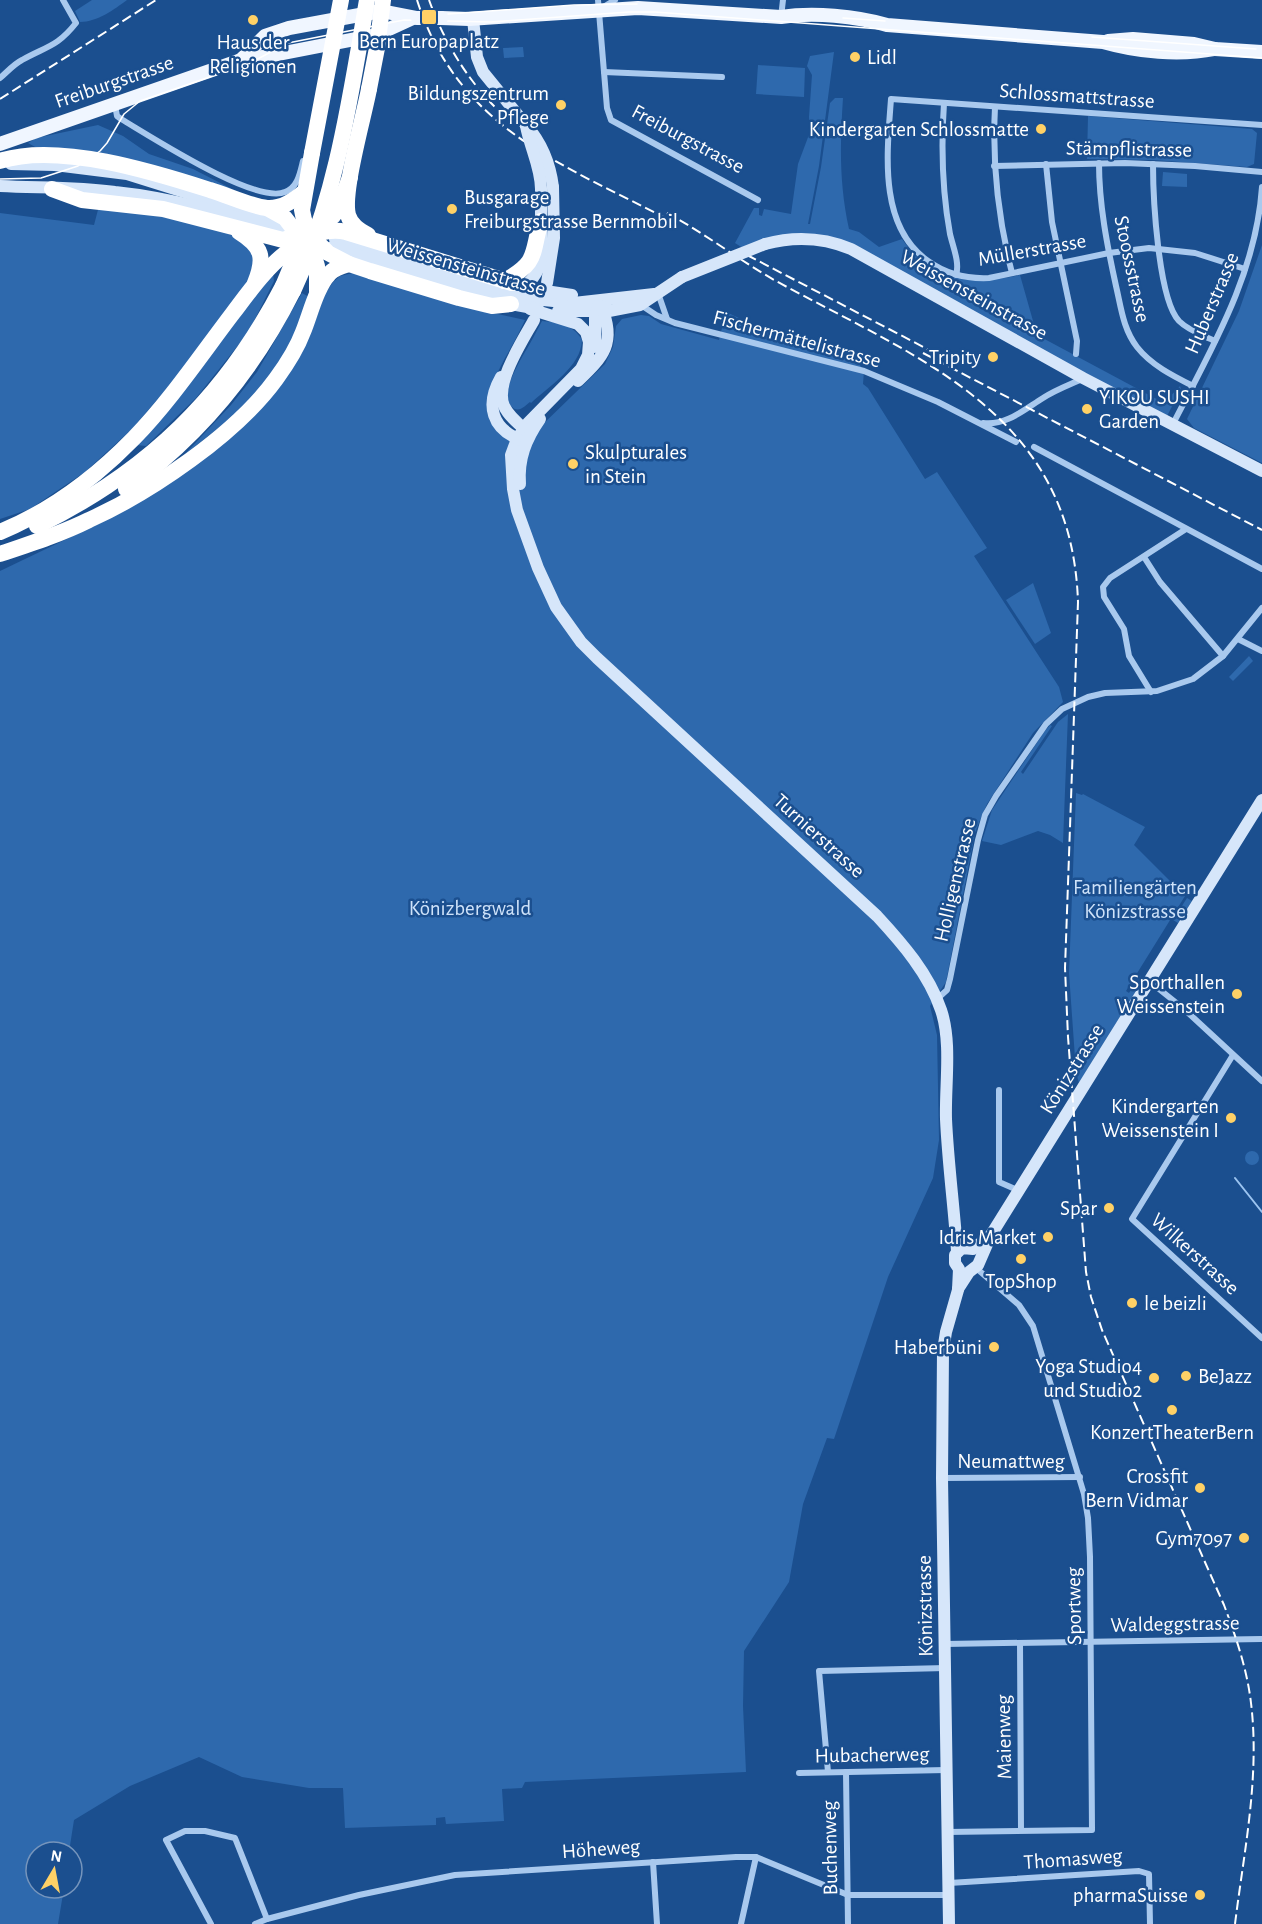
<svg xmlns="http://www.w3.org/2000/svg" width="1262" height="1924" viewBox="0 0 1262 1924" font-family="'Alegreya Sans',sans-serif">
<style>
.green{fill:#2e69ad}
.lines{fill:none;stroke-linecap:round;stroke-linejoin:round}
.stream{stroke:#9cc4f0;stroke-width:2}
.minor{stroke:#a9c9ee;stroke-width:6}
.secondary{stroke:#d6e6fa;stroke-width:12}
.primary{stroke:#f0f6ff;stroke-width:14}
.motorway{stroke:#fff;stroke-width:16}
.tram{stroke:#fff;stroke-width:1.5}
.rail{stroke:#fff;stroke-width:2;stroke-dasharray:10 4.5;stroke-linecap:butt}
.secondary-bridge{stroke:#d6e6fa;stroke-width:12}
.primary-bridge{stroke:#f0f6ff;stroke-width:14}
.motorway-bridge{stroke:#fff;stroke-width:16}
.poi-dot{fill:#ffd166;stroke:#1b4f8f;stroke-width:2}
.labels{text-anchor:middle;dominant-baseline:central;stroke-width:5;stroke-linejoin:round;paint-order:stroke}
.poi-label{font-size:21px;fill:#fff;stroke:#1b4f8f;text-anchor:end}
.street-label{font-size:21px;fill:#fff;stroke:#1b4f8f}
.park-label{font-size:21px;fill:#cfe3fa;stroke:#1b4f8f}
</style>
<rect width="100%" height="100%" fill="#1b4f8f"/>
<g class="green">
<path d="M92,0H127C115,9 97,22 80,22L75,11Z"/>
<polygon points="523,47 524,57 504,58 503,48"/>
<path d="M834,52L819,166L808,224H810L821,167L830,103L835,98H843C840,144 839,183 849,229L859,232L879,247L902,239C932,283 972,285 1020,275L1037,335L1164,403L1180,386L1181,389L1165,420L826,240L746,250L735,243L754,208H759V215L762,216L764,209L791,214L798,164L810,132L809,117L812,75L807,66L810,56Z"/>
<polygon points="758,65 805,68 804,97 756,94"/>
<polygon points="1088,116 1252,129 1257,133 1254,164 1247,167 1153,160 1087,159"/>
<polygon points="98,125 123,136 149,154 193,169 236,191 37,148 28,143 36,138"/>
<polygon points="1163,172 1187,174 1187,187 1162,186"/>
<polygon points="99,206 208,225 252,244 257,265 243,293 180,373 132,429 85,472 30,509 0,519 0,213 94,225"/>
<polygon points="1262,245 1262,463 1194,428 1187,419 1239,311"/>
<polygon points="273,273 274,281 248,333 196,398 146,446 136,445"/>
<path d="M353,273L471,308L525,320C519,333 512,346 505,358C490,388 471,418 510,440L540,427L605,364L613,347L616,326L622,319L641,315L649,316L661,324L719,340L726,312L776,335L854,357L864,371L863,384L868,388L925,479L937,472L987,548L974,556L1059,687L1063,702L1033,733L987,804L982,815L975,833L946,982L930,1006L937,1035L939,1140L933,1178L888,1277L834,1439L827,1438L803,1504L789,1582L744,1651L743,1706L746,1772L525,1782L522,1788L502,1789L504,1821L446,1824L445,1817L436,1818V1825L345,1828L343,1788H309L242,1777L199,1757L130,1786L74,1820L69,1852H36V1888H64L58,1924H0V571L75,535L183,472L310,336L325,294L333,282L340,276Z"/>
<polygon points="302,293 309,297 289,349 251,402 183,456 231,405 257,372"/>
<path d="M542,321C558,322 574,325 582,340C581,367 549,386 531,403L530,402C525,406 518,414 511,406C498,391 526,352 533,338C536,332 539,327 542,321Z"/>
<polygon points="1033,583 1051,633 1035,644 1006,600"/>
<polygon points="1249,656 1253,661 1233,681 1229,677"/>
<polygon points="1068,714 1063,843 1050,835 1038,831 1001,845 982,841 992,810 1044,732 1050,725 1052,726 1021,772 1023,774 1058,722"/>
<polygon points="1076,793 1082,795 1083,794 1145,827 1134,845 1185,896 1126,991 1129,993 1140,975 1142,981 1079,1083 1076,1072 1069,973"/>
<polygon points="1187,898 1192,901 1178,923 1173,920"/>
<circle cx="1252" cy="1158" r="7"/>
</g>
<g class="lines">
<polyline class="stream" points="1235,1178 1262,1212"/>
<g class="minor">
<polyline points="598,0 607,108 611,120 758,200"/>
<polyline points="605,6 615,0"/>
<polyline points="781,17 783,0"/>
<polyline points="604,72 722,77"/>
<path d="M0,78C7,72 14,64 22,60C47,46 57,47 76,23L63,0"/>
<path d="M944,103C941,147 942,190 950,234C953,247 960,263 956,275"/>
<path d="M115,105L117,116L121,119C150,136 256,205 285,192C298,187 300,173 303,161"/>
<path d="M995,107C992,164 998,218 1012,273"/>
<path d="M1099,163C1099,204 1107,245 1116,286C1121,307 1123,329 1137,347C1151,365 1173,376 1193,386"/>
<polyline points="1046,164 1052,222 1077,341 1076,354"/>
<path d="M1153,164C1153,196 1158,299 1179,321C1189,331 1203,335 1215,341"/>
<polyline points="994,166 1125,163 1195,166 1262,172"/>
<path d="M1245,269L1195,253L1149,248L1109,253L989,278C967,279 946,274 928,261C878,226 887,153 891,99L1262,125"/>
<polyline points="658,293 667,319"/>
<polyline points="641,305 656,315 675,323 864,371 938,402 1016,442"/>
<path d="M983,423C1006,426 1025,409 1043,398C1055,390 1069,385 1082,379"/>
<path d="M1173,424C1212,348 1256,274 1262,187"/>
<polyline points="1034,447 1262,569"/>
<polyline points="1144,557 1160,582 1223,656"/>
<polyline points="1238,639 1262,651"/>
<polyline points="1151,692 1129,656 1124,629 1104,597 1103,587 1110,578 1186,529"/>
<polyline points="1149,981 1184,1009 1262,1081"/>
<polyline points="937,999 947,990 950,979 978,840 985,815 996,796 1046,724 1062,709 1088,697 1105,693 1157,691 1193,679 1223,656 1262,608"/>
<polyline points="1233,1055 1132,1219 1262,1338"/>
<polyline points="999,1090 999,1182 1020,1191"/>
<polyline points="943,1478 1080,1477"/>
<polyline points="1020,1643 1021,1830"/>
<polyline points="945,1644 1262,1639"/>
<polyline points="828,1772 819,1671 946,1668"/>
<polyline points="846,1772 848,1924"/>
<polyline points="799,1773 946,1770"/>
<polyline points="947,1832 1092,1830 1090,1557 1088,1518 1084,1494 1033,1326 1019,1305 976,1268"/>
<polyline points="653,1862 657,1924"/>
<polyline points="949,1883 1139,1871 1149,1874 1150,1924"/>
<polyline points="211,1924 166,1840 185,1831 205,1831 235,1838 267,1919"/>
<polyline points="255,1924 267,1919 359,1895 455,1875 736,1857 756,1857 848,1895 948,1895"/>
<polyline points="741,1924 756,1857"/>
</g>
<g class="secondary">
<polyline points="473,19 477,57 483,72 526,125"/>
<polyline points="11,164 55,165 127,174 280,222"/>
<path d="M0,186C38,188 77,187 115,192C173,198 227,214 281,231"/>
<polyline points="335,239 533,299 574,303 654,294"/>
<path d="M765,244C795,236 822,237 851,249L1083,378L1262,471"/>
<polyline points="332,247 511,304 538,309"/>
<polyline points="547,283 554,238 553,187"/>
<polyline points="519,285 532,289 572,295"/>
<path d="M512,293C545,279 544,253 541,222C541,211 541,200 541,189"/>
<path d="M530,309L578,324L586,332L589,342L588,355L581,369L528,423L517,439L511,455L513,489L517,510L538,568L556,607L581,642L597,658L877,916C902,943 929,974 941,1010C952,1042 945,1085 946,1119C948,1163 954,1207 957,1251"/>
<polyline points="558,311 609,311 640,305 682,277"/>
<polyline points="595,347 595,318 598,305"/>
<path d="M501,377C485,405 491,430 524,441"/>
<path d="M578,381C603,357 617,343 601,306"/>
<path d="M529,433C521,426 509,417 504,406C494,384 523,340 534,320"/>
<path d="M520,484C518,459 526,439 540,419"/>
<polyline points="958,1289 969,1272 978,1265 991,1235 1262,800"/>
<polyline points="949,1924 942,1478 943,1351 946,1332 958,1290 959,1269 955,1263 955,1255 962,1248 973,1249 991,1235"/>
</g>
<g class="primary">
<path d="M441,18L469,19L638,8L781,17C813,12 856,16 887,25L1103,42C1138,52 1179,56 1215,49"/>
<polyline points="1108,41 1133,39 1194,44 1215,49 1262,52"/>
<polyline points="241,60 265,36 289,28 381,11 417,18"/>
<polyline points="0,144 241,60 263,57 376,35 413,18"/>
</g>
<g class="motorway">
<polyline points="312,153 302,210 304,220 312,237 328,253 349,264 370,271 459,298 492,306 511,304"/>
<path d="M0,161C58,142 154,172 210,190C227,195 250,206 267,208C282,209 294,200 304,192"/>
<polyline points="52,189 82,200 163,209 283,240 309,232 323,225 333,216 338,209 350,177"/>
<polyline points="267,208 285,218 314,256 317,266 317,291"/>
<path d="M239,232C263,247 265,258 255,283"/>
<path d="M368,235C359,230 351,225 348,215C342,192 364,116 369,89"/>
<path d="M504,281C539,262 531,254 541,221"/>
<path d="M126,489C198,437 253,371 293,291"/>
<path d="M37,526C148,472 226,396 283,286"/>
<path d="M0,532C51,511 95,478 134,438C170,401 201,355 233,313C249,292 266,268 287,252C303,239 325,227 346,232L512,283"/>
<path d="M0,554C30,544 61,534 89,520C151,492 236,434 276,379C287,364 297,348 303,332C310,315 317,286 329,274C334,268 342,266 349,264"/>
</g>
<g class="tram">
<polyline points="448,14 574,5 637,4"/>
<polyline points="843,18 885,21"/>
<polyline points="1092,37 1256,49"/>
<polyline points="0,179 41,178 78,166 100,151 107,143 124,114 140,101 250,63 288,43 404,20 491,22 629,12 655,12 1262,58"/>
</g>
<g class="rail">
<path d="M417,0C459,130 563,164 673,222"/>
<path d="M429,0C445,44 469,83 503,115"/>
<polyline points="0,99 156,0"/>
<path d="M667,213C708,235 745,265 787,287C927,362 1072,418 1078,602L1065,968L1068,1037L1086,1272L1091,1297L1102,1330L1224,1605C1236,1637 1247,1669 1251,1703C1260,1777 1244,1851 1235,1924"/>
<polyline points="747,255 933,352"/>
<polyline points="923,353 1262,530"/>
</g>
<g class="secondary-bridge">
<path d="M526,125C542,143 550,163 553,187"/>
<path d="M526,126C530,148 541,167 541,189"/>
<polyline points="682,277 765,244"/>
</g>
<polyline class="primary-bridge" points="418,18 441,18"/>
<g class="motorway-bridge">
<polyline points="369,89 377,48 383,0"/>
<polyline points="312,153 341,0"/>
<polyline points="283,286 303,238"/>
<path d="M293,291C336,199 350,99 367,0"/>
</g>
</g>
<g class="poi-dot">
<rect x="421" y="9" width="16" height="16" rx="3"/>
<circle cx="253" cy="20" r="6"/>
<circle cx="855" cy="57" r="6"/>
<circle cx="561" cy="105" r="6"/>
<circle cx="1041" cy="129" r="6"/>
<circle cx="452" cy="209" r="6"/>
<circle cx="993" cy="357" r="6"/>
<circle cx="1087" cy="409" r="6"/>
<circle cx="573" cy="464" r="6"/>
<circle cx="1237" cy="994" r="6"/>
<circle cx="1231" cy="1118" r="6"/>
<circle cx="1109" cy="1208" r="6"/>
<circle cx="1048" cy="1237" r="6"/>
<circle cx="1021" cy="1259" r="6"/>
<circle cx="1132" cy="1303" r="6"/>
<circle cx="994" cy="1347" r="6"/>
<circle cx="1186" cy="1376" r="6"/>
<circle cx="1154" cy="1378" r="6"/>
<circle cx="1172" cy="1410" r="6"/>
<circle cx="1200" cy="1488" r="6"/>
<circle cx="1244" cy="1538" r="6"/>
<circle cx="1200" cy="1895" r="6"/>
</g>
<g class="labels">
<g class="poi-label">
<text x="429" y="41" text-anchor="middle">Bern Europaplatz</text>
<text x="253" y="42" text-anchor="middle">Haus der<tspan x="253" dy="24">Religionen</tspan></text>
<text x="867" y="57" text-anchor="start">Lidl</text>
<text x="549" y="93">Bildungszentrum<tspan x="549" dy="24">Pflege</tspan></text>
<text x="1029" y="129">Kindergarten Schlossmatte</text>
<text x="464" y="197" text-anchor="start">Busgarage<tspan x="464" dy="24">Freiburgstrasse Bernmobil</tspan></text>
<text x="981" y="357">Tripity</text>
<text x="1099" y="397" text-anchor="start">YIKOU SUSHI<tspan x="1099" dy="24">Garden</tspan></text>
<text x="585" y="452" text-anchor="start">Skulpturales<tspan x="585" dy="24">in Stein</tspan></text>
<text x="1225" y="982">Sporthallen<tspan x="1225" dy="24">Weissenstein</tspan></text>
<text x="1219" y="1106">Kindergarten<tspan x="1219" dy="24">Weissenstein I</tspan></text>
<text x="1097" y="1208">Spar</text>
<text x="1036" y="1237">Idris Market</text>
<text x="1021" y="1281" text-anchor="middle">TopShop</text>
<text x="1144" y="1303" text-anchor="start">le beizli</text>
<text x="982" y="1347">Haberbüni</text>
<text x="1142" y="1366">Yoga Studio4<tspan x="1142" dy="24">und Studio2</tspan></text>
<text x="1198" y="1376" text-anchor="start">BeJazz</text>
<text x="1172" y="1432" text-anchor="middle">KonzertTheaterBern</text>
<text x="1188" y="1476">Crossfit<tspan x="1188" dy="24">Bern Vidmar</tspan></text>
<text x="1232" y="1538">Gym7097</text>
<text x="1188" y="1895">pharmaSuisse</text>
</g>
<g class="street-label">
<text transform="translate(114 82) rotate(-19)">Freiburgstrasse</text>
<text transform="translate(1077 96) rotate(4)">Schlossmattstrasse</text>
<text transform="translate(688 139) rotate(28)">Freiburgstrasse</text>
<text transform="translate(1129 149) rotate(1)">Stämpflistrasse</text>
<text transform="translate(1032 250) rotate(-10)">Müllerstrasse</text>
<text transform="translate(466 267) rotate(16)">Weissensteinstrasse</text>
<text transform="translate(1132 269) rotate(78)">Stoossstrasse</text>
<text transform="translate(974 295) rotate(29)">Weissensteinstrasse</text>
<text transform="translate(1212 303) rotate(-67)">Huberstrasse</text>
<text transform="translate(797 339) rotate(15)">Fischermättelistrasse</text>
<text transform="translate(819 836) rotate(42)">Turnierstrasse</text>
<text transform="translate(955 880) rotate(-77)">Holligenstrasse</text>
<text transform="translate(1072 1069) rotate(-58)">Könizstrasse</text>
<text transform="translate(1195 1254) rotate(42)">Wilkerstrasse</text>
<text x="1011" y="1461">Neumattweg</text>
<text transform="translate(925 1606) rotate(-91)">Könizstrasse</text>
<text transform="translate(1074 1606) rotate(-91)">Sportweg</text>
<text transform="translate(1175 1624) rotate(-1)">Waldeggstrasse</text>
<text transform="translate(1004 1737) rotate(-91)">Maienweg</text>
<text transform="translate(872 1755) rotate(-1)">Hubacherweg</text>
<text transform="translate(830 1848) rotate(-91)">Buchenweg</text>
<text transform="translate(601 1849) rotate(-4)">Höheweg</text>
<text transform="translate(1073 1859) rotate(-4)">Thomasweg</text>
</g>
<g class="park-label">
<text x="1135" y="887">Familiengärten<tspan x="1135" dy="24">Könizstrasse</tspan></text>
<text x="470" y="908">Könizbergwald</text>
</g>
</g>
<g transform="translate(54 1870) rotate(10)"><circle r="28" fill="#1b4f8f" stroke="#7695bc" stroke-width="1.5"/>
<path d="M0-4.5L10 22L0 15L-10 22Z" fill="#ffd166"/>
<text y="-9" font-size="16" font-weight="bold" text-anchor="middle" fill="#ffffff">N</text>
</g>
</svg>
